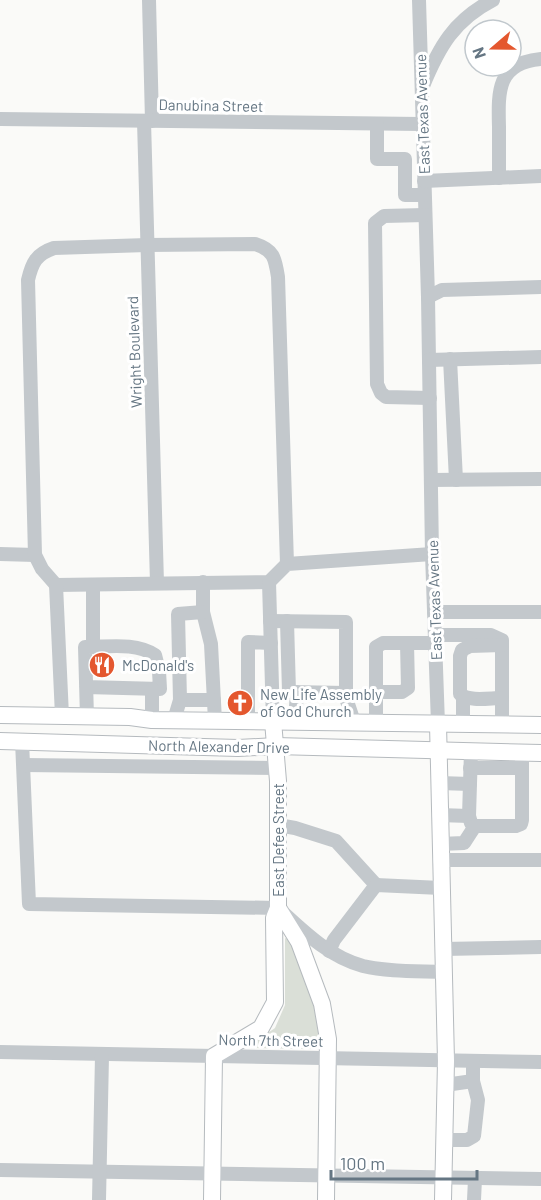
<svg xmlns="http://www.w3.org/2000/svg" width="541" height="1200" viewBox="0 0 541 1200" font-family="Barlow,sans-serif">
<style>
.green{fill:#dadfd7}
.lines{fill:none;stroke-linecap:round;stroke-linejoin:round}
.major-casing{stroke:#b5babe;stroke-width:18}
.minor{stroke:#c3c8cc;stroke-width:14}
.major{stroke:#fff;stroke-width:16}
.labels{text-anchor:middle;dominant-baseline:central;stroke-width:6;stroke-linejoin:round;paint-order:stroke}
.street-label{font-size:15px;fill:#657683;stroke:#fff}
.poi-label{font-size:15px;fill:#657683;stroke:#fff;text-anchor:start}
</style>
<rect width="100%" height="100%" fill="#fafaf8"/>
<polygon class="green" points="285,938 292,941 314,1006 320,1044 314,1049 246,1048 275,1028 285,1005"/>
<g class="lines">
<defs>
<g id="major">
<polyline points="0,715 130,717 152,720 541,725"/>
<polyline points="273,721 278,781 278,908 299,942 322,1004 328,1039 326,1200"/>
<polyline points="438,724 446,1061 443,1200"/>
<polyline points="0,741 238,748 276,746 541,753"/>
<polyline points="212,1200 214,1056 261,1028 275,1002 274,918 278,908"/>
</g>
</defs>
<use href="#major" class="major-casing"/>
<g class="minor">
<polyline points="149,0 152,121"/>
<polyline points="419,0 428,297 432,554 438,724"/>
<path d="M423,86C439,47 454,20 493,0"/>
<polyline points="0,119 421,124"/>
<polyline points="144,121 157,583"/>
<polyline points="377,124 377,159 405,159 405,195 424,195"/>
<path d="M499,178C499,161 499,144 499,127C498,91 497,63 541,59"/>
<polyline points="424,181 541,176"/>
<polyline points="425,215 384,216 375,223 377,384 381,393 386,397 430,398"/>
<polyline points="428,297 442,290 541,287"/>
<polyline points="450,359 456,480"/>
<polyline points="429,360 541,357"/>
<polyline points="431,480 541,479"/>
<polyline points="0,554 35,555"/>
<path d="M287,564L278,277C275,258 274,250 255,244L147,245L54,248C36,254 32,263 28,280L35,555L42,569L56,585L269,582L287,564L432,554"/>
<polyline points="203,582 203,612 211,644 215,721"/>
<polyline points="269,582 273,721"/>
<polyline points="56,585 62,716"/>
<polyline points="434,612 541,612"/>
<polyline points="270,621 346,622 346,698 354,722"/>
<polyline points="287,621 289,692 346,693"/>
<polyline points="435,635 491,635 502,640 502,724"/>
<path d="M502,645L470,646L462,650L460,656V694C470,702 489,698 502,698"/>
<polyline points="93,647 93,585"/>
<path d="M86,687L160,689L159,671L155,655C135,642 109,647 85,647L87,717"/>
<polyline points="376,692 402,692 408,688 407,643"/>
<polyline points="463,697 463,723"/>
<polyline points="180,700 214,700"/>
<polyline points="152,720 152,689"/>
<polyline points="174,720 180,700 178,614 203,612"/>
<polyline points="248,721 248,642 271,643"/>
<polyline points="295,722 297,692"/>
<polyline points="376,722 376,647 383,643 435,643"/>
<path d="M22,741L29,904L278,908C303,931 329,957 363,966C388,972 417,971 443,972"/>
<polyline points="471,751 469,816 471,823 475,826 516,826 521,824 522,820 522,752"/>
<polyline points="24,765 277,768"/>
<polyline points="470,768 522,768"/>
<polyline points="439,783 470,784"/>
<polyline points="439,815 469,816"/>
<polyline points="278,825 295,828 336,841 376,885"/>
<polyline points="440,844 464,843 475,826"/>
<polyline points="440,860 541,860"/>
<polyline points="443,949 541,947"/>
<polyline points="329,951 334,940 376,885 441,888"/>
<polyline points="0,1052 541,1062"/>
<polyline points="445,1085 473,1081"/>
<polyline points="444,1140 467,1140 474,1136 478,1100 473,1081 473,1062"/>
<polyline points="0,1170 541,1179"/>
<polyline points="99,1200 102,1056"/>
<polyline points="474,1200 475,1179"/>
</g>
<use href="#major" class="major"/>
</g>
<defs>
<symbol id="restaurant-disc" viewBox="-11 -11 22 22"><circle r="9.5" fill="#e4572e" stroke="#fff"/><path d="M-5-6h1v4h1v-4h1v4h1v-4h1v5L-1.5 .5V6h-2V.5L-5-1ZM5-6V6H3V1.5H1.5Q1.5-4 5-6Z" fill="#fff"/></symbol>
<symbol id="church-disc" viewBox="-11 -11 22 22"><circle r="9.5" fill="#e4572e" stroke="#fff"/><path d="M-1.2-6h2.4v3.5h3.3v2.4h-3.3V6h-2.4V-.1h-3.3v-2.4h3.3Z" fill="#fff"/></symbol>
</defs>
<g fill-rule="evenodd">
<use href="#restaurant-disc" x="87" y="650" width="30" height="30"/>
<use href="#church-disc" x="225" y="688" width="30" height="30"/>
</g>
<g class="labels">
<g class="street-label">
<text transform="translate(211 105) rotate(1)">Danubina Street</text>
<text transform="translate(422 114) rotate(-92)">East Texas Avenue</text>
<text transform="translate(134 352) rotate(-92)">Wright Boulevard</text>
<text transform="translate(434 600) rotate(-92)">East Texas Avenue</text>
<text transform="translate(219 746) rotate(1)">North Alexander Drive</text>
<text transform="translate(278 840) rotate(-90)">East Defee Street</text>
<text transform="translate(271 1040) rotate(1)">North 7th Street</text>
</g>
<g class="poi-label">
<text x="122" y="665">McDonald's</text>
<text x="260" y="694">New Life Assembly<tspan x="260" dy="17">of God Church</tspan></text>
</g>
</g>
<g transform="translate(493 48) rotate(250)"><circle r="28" fill="#ffffff" stroke="#c1c8cd" stroke-width="1.5"/>
<path d="M0-4.5L10 22L0 15L-10 22Z" fill="#e4572e"/>
<text y="-9" font-size="16" font-weight="bold" text-anchor="middle" fill="#657683">N</text>
</g>
<path d="M331 1170v9h146v-9" fill="none" stroke="#657683" stroke-width="3"/>
<text x="340" y="1170" font-size="18" fill="#657683" stroke="#ffffff" stroke-width="4.5" paint-order="stroke">100 m</text>
</svg>
